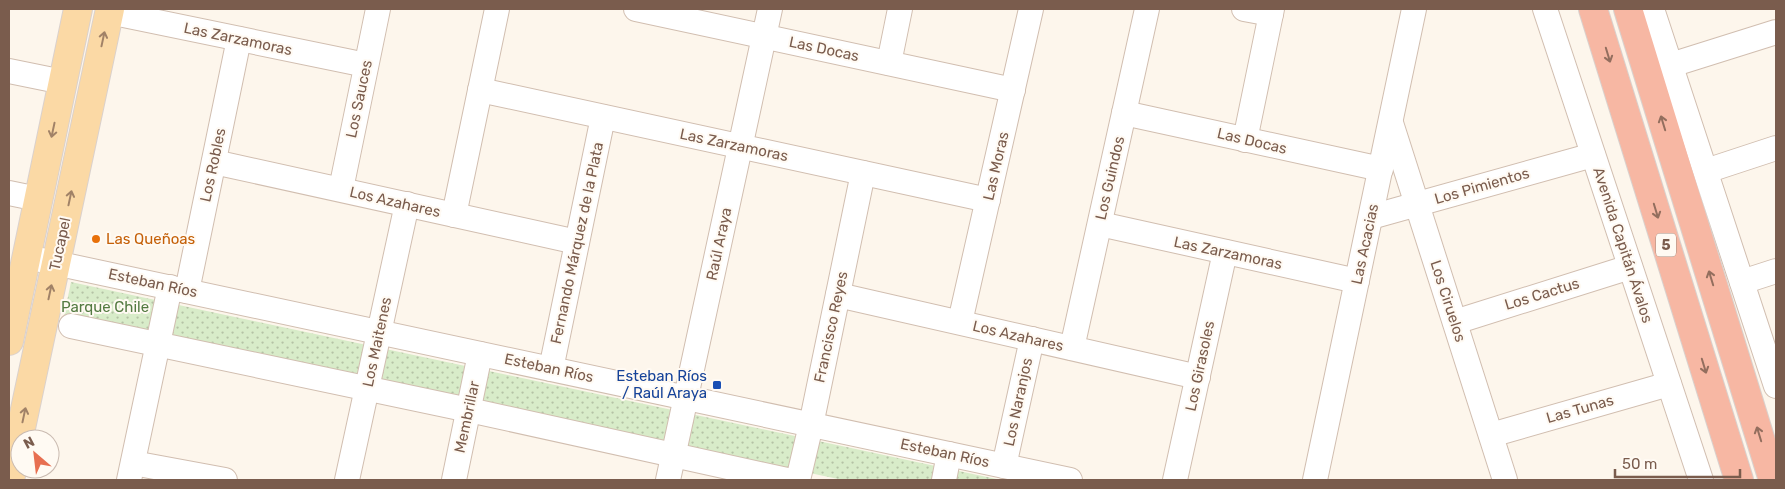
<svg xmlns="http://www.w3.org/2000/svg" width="1785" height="489" viewBox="0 0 1785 489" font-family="Rubik,sans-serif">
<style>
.green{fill:url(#green-dots)}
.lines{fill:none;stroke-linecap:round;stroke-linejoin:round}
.minor-casing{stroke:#d1beb0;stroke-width:26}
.major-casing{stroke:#dad1cd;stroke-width:30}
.highway-casing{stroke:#dad1cd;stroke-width:30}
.minor{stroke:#fff;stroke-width:24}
.major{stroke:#fbd9a5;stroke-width:28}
.highway{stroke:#f7b7a3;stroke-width:28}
.oneway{stroke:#a18267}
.oneway2{stroke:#936e5e}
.food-dot{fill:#e8710a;stroke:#fffaf3;stroke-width:2}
.transit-dot{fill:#1a4fb4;stroke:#fffaf3;stroke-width:2}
.labels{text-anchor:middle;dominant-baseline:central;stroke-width:4;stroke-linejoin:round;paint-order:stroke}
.shield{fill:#fffaf3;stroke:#a28b7f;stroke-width:1}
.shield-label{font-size:14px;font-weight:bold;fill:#7a5c4d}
.street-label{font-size:15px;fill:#7a5c4d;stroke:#fffaf3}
.food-label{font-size:15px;fill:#c56008;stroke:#fffaf3;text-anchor:start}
.park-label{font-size:15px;fill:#537a41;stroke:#fffaf3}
.transit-label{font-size:15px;fill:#164399;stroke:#fffaf3;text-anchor:end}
</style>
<defs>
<pattern id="green-dots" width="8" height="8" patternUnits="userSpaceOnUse" patternTransform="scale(1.25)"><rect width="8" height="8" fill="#d8ecc9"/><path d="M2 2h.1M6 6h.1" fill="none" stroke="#b4c2a5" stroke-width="1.8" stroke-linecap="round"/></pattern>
</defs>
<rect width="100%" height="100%" fill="#fdf6ec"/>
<polygon class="green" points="71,282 1001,480 843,480 64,316"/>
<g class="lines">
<defs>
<g id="minor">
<polyline points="636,9 1013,90"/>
<polyline points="1244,9 1271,14"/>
<polyline points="1545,9 1701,480"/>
<polyline points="1652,9 1776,386"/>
<polyline points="109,12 366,65"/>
<polyline points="889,63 900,9"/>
<polyline points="1671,65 1776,32"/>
<polyline points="9,71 63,82"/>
<polyline points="480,90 988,200"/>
<polyline points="1124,113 1381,169"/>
<polyline points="1391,123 1505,480"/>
<polyline points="1245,140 1272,9"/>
<polyline points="214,162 577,242"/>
<polyline points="1706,171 1776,148"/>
<polyline points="341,189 378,9"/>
<polyline points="9,193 38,199"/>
<polyline points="454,215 497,9"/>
<polyline points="1371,217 1593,155"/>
<polyline points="1100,224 1357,281"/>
<polyline points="27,257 1070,480"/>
<polyline points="1742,282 1776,271"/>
<polyline points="187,291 239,39"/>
<polyline points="838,295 1198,377"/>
<polyline points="960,322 1031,9"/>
<polyline points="1455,322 1630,267"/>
<polyline points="71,326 469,410 787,480"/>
<polyline points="1072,348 1147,9"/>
<polyline points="551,369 603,117"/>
<polyline points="1491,435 1669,384"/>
<polyline points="133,463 225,480"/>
<polyline points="1004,466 1032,339"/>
<polyline points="129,480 170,287"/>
<polyline points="347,480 407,204"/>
<polyline points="454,480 480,354"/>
<polyline points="668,480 770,9"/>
<polyline points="798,480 811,425 863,173"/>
<polyline points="944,480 949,454"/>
<polyline points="1175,480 1225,252"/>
<polyline points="1315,480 1414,9"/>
</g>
<g id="major">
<polyline points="9,341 78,9"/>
<polyline points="10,480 110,9"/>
</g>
<g id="highway">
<polyline points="1593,9 1739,480"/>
<polyline points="1628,9 1773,480"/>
</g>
</defs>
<use href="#minor" class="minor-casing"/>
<use href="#major" class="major-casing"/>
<use href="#highway" class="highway-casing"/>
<use href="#minor" class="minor"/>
<use href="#major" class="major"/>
<use href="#highway" class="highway"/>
</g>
<defs><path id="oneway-shaft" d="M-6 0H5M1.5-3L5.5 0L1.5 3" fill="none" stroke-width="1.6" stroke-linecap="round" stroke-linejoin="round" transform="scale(1.25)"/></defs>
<g class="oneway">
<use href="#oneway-shaft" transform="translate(103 39) rotate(-78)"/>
<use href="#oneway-shaft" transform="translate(53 130) rotate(102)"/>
<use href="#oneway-shaft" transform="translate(70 198) rotate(-78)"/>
<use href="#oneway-shaft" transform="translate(50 292) rotate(-78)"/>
<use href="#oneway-shaft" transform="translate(24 415) rotate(-78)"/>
</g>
<g class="oneway2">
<use href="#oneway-shaft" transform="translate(1608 55) rotate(73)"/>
<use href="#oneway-shaft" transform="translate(1663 123) rotate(-107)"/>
<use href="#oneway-shaft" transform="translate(1656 211) rotate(73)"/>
<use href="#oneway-shaft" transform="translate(1711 278) rotate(-107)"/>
<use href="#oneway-shaft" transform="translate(1704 366) rotate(73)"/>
<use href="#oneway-shaft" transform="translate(1759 434) rotate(-107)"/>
</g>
<circle class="food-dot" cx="96" cy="239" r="5"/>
<rect class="transit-dot" x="712" y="380" width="10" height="10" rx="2.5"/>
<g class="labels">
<rect class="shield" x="1656" y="233.5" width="20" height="23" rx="4"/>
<g class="shield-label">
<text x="1666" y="245">5</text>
</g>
<g class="street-label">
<text transform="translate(238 39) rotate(12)">Las Zarzamoras</text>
<text transform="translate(824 49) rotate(12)">Las Docas</text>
<text transform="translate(359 99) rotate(-78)">Los Sauces</text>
<text transform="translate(1252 141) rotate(13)">Las Docas</text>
<text transform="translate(734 145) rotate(12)">Las Zarzamoras</text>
<text transform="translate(213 165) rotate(-78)">Los Robles</text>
<text transform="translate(996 166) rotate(-77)">Las Moras</text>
<text transform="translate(1110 178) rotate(-77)">Los Guindos</text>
<text transform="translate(1482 186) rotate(-16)">Los Pimientos</text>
<text transform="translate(395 202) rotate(13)">Los Azahares</text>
<text transform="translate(577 243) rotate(-78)">Fernando Márquez de la Plata</text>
<text transform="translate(60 244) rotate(-78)">Tucapel</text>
<text transform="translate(719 244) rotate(-78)">Raúl Araya</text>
<text transform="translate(1365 244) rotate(-78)">Las Acacias</text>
<text transform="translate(1623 245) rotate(72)">Avenida Capitán Ávalos</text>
<text transform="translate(1228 253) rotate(12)">Las Zarzamoras</text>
<text transform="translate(153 283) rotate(12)">Esteban Ríos</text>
<text transform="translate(1542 294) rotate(-17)">Los Cactus</text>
<text transform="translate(1448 301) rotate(72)">Los Ciruelos</text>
<text transform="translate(831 327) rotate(-78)">Francisco Reyes</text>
<text transform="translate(1018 336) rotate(13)">Los Azahares</text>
<text transform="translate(377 342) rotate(-78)">Los Maitenes</text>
<text transform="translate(1200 366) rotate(-78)">Los Girasoles</text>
<text transform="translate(549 368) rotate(12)">Esteban Ríos</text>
<text transform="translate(1018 402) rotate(-78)">Los Naranjos</text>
<text transform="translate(1580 409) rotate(-16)">Las Tunas</text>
<text transform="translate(467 417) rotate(-78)">Membrillar</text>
<text transform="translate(945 453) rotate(12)">Esteban Ríos</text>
</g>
<g class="food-label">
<text x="106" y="239">Las Queñoas</text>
</g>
<g class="park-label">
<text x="105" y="307">Parque Chile</text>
</g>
<g class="transit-label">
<text x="707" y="376">Esteban Ríos<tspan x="707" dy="17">/ Raúl Araya</tspan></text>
</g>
</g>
<rect width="1785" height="489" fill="none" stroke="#7a5c4d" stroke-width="20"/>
<g transform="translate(35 454) rotate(332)"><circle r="24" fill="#fffaf3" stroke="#cabbb1"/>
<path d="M0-4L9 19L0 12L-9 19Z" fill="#e76f51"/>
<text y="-8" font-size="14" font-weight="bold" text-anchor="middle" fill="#7a5c4d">N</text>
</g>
<path d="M1615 469v8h125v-8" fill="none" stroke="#7a5c4d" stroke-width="2.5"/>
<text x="1622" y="469" font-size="15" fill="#7a5c4d" stroke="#fffaf3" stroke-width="4" paint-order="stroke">50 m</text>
</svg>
